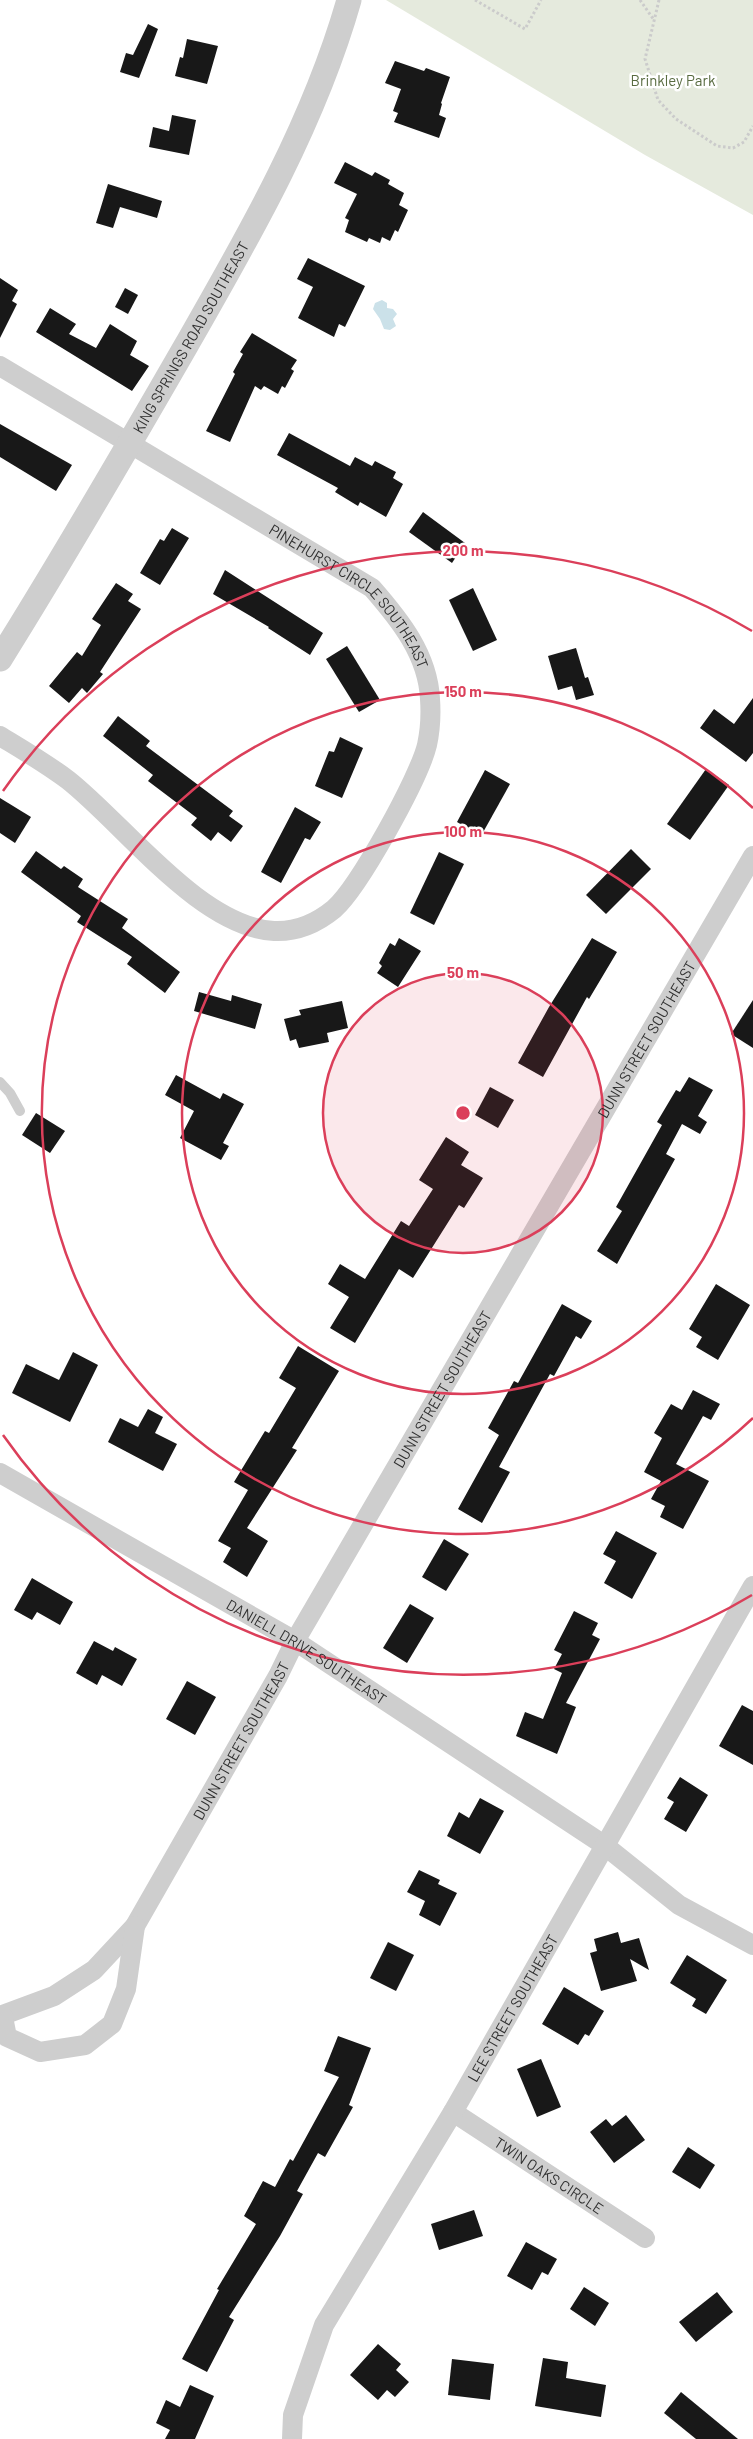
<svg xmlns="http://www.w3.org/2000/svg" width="753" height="2439" viewBox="0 0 753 2439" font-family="Barlow,sans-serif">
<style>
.green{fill:#e5eadd}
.water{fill:#cbe1e9}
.building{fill:#181818}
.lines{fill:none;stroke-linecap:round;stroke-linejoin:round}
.path{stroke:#cbcbcb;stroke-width:3;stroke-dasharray:2.5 2.5;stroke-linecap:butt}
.service{stroke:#cecece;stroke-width:10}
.minor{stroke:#cecece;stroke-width:20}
.tertiary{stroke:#cecece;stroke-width:25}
.ring{fill:none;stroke:#db3f5a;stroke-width:2.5}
.labels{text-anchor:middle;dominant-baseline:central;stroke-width:5;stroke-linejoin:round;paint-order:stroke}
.park-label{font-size:15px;fill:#586b40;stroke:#fff}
.street-label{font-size:15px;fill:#313131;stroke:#fff}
.centre{fill:#db3f5a;stroke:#fff;stroke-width:2.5}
.ring-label{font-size:15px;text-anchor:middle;font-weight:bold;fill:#db3f5a;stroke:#fff;stroke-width:5;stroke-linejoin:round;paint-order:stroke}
</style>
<rect width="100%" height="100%" fill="#fff"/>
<polygon class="green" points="386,0 753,0 753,215 645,155"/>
<polygon class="water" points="382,300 387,303 387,308 393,309 397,314 393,319 396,326 390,330 384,329 380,319 373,309 375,303"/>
<g class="building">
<polygon points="148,24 158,29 139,78 120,72 126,53 133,55"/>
<polygon points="187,39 218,46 207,84 175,76 180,57 183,58"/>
<polygon points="395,61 424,71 426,68 450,77 441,103 442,104 439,115 446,118 439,138 394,122 398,113 393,111 401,89 385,83"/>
<polygon points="172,115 196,120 189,155 149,147 153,127 169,131"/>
<polygon points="345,162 372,176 375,172 390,180 388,184 404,193 399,205 408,210 398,232 395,230 390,241 382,237 380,243 369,238 367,242 345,232 349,220 345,218 357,194 334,183"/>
<polygon points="108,184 162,201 157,218 120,207 113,228 96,223"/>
<polygon points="308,258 365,286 345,327 339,324 334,337 298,318 313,287 297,279"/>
<polygon points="0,278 18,290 12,301 17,304 0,338"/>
<polygon points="125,288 138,295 128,314 115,307"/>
<polygon points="50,308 76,324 69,334 96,348 110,324 137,341 130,355 149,366 132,391 36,332"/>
<polygon points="252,333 297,360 291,369 294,371 285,388 282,386 278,394 264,386 261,390 255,386 230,442 206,431 235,374 233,372 243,354 240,352"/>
<polygon points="0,424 72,465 56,491 0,457"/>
<polygon points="289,433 350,466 355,457 372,466 375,461 396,472 393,478 403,484 386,517 360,502 358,506 335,492 338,488 277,455"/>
<polygon points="423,512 465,543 452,563 409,532"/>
<polygon points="172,528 189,538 160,585 140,573 160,539 164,541"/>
<polygon points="225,570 323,633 310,655 268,628 269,627 213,594"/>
<polygon points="116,583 133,594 128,601 141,609 100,672 103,674 87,693 82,688 69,703 49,686 77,652 82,656 101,625 92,619"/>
<polygon points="473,588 497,640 473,651 449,600"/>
<polygon points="347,646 380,700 359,712 326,659"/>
<polygon points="576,648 585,678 588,677 594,695 576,700 572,686 558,690 548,656"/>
<polygon points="753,698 753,753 746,762 700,728 714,709 734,724"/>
<polygon points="118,716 150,741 146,746 233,811 229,816 243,826 231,842 218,832 211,841 191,825 197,818 148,781 153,775 103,736"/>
<polygon points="340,737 363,748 342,798 315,786 329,751 334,752"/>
<polygon points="706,769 729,785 690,840 667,824"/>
<polygon points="485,770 510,784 481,836 457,822"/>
<polygon points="0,798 31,817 15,843 0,833"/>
<polygon points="295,807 321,822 310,840 305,838 281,883 261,872"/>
<polygon points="631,849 651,869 606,914 586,895"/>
<polygon points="36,851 61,869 64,866 83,879 78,887 128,919 122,928 180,972 165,993 127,964 132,957 77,922 81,916 21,872"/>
<polygon points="439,852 464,864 434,925 410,913"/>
<polygon points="399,938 421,951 398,987 377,973 382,966 379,963 390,943 395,946"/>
<polygon points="592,938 617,952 589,999 587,997 543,1077 518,1063 549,1007"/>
<polygon points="199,992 231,1001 232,995 262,1004 255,1029 194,1011"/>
<polygon points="753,1000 753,1048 731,1034"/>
<polygon points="342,1001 348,1028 327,1033 329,1042 299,1048 296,1039 290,1041 284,1019 301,1015 299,1010"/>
<polygon points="176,1075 220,1099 223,1093 244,1104 223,1143 229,1146 221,1160 180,1138 194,1111 165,1095"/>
<polygon points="689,1077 713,1090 698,1116 707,1122 700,1134 682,1124 666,1154 675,1159 617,1264 597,1251 622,1211 616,1207 662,1125 657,1122 676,1090 680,1092"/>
<polygon points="490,1087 514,1100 498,1128 475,1115"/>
<polygon points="36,1113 65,1131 50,1153 22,1135"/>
<polygon points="446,1137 469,1152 461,1165 483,1178 464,1208 459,1205 413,1278 399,1269 355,1343 330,1328 349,1297 328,1284 340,1264 365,1279 401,1221 409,1226 433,1189 419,1180"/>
<polygon points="716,1284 750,1305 718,1360 696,1347 702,1337 689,1329"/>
<polygon points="562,1304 592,1321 581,1339 576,1336 554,1376 550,1374 499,1467 510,1472 482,1523 458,1509 499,1435 488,1428 514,1381 518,1383"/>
<polygon points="298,1346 339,1371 292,1448 297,1450 247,1528 268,1541 247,1577 223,1562 231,1548 218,1541 248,1490 234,1482 265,1431 269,1433 296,1388 279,1378"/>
<polygon points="73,1352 98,1365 70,1422 12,1393 26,1364 59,1380"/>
<polygon points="693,1390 720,1404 711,1420 703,1416 676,1464 709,1481 683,1529 660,1517 665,1506 651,1499 661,1481 644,1472 662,1438 654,1433 671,1404 682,1410"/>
<polygon points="148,1409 163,1417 155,1433 177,1444 163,1471 108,1442 120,1418 138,1427"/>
<polygon points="616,1531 657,1553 632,1599 604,1583 616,1561 603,1554"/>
<polygon points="444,1539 469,1554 446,1591 422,1577"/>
<polygon points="32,1578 73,1602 60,1625 37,1612 32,1620 14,1610"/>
<polygon points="410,1604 434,1618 407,1663 383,1648"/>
<polygon points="574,1611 598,1623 592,1635 600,1639 566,1703 576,1707 557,1754 516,1736 525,1712 543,1719 562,1673 554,1669 562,1654 554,1650"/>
<polygon points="94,1641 113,1651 115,1647 137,1659 122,1686 102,1675 97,1685 76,1673"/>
<polygon points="187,1681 216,1697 195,1735 166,1719"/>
<polygon points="742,1705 753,1711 753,1765 719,1746"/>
<polygon points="680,1777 708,1795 686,1832 664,1819 674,1802 667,1798"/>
<polygon points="480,1798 504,1811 480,1854 447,1836 459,1812 469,1818"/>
<polygon points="419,1870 440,1880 438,1884 457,1893 440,1926 419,1915 425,1901 407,1892"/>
<polygon points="618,1932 621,1943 639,1938 649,1970 630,1959 637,1981 601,1991 590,1953 597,1951 594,1939"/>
<polygon points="388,1942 414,1955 396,1991 370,1978"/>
<polygon points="687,1955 727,1980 706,2014 692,2006 696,1999 670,1983"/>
<polygon points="564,1987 604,2011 589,2036 585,2034 578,2045 542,2024"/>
<polygon points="338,2036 371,2048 349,2105 353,2107 325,2157 318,2153 297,2191 303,2194 280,2236 229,2317 234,2320 207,2372 182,2359 219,2290 217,2289 256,2224 244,2216 263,2181 275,2187 290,2159 293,2161 339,2077 324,2071"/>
<polygon points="541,2059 561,2107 537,2117 517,2069"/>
<polygon points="626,2115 645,2140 614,2163 590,2132 606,2119 612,2126"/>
<polygon points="688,2147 715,2165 700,2189 672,2172"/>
<polygon points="474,2210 483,2236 439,2250 431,2224"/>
<polygon points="526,2242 557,2259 548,2275 542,2272 532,2290 507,2276"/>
<polygon points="584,2287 609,2303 595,2326 570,2309"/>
<polygon points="717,2292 733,2312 696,2342 679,2322"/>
<polygon points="378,2344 401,2364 396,2370 409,2382 395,2397 387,2390 378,2400 350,2375"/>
<polygon points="543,2358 568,2362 566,2378 606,2385 601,2417 535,2406"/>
<polygon points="452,2359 494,2364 490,2400 448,2395"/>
<polygon points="190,2385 214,2396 195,2439 165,2439 170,2430 156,2423 166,2400 180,2407"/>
<polygon points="681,2392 738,2439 696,2439 664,2413"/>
</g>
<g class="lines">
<g class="path">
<polyline points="475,0 525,29 541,0"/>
<polyline points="640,0 654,20"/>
<polyline points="659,0 645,59 658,100 676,119 717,146 733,148 744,142 753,126"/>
</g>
<polyline class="service" points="0,1082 10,1093 20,1111"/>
<g class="minor">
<path id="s1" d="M0,366L372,588C400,620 428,655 430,699C431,713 430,731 427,745C419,778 359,887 334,909C317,923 296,932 274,931C200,927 124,824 68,780C47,764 23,750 0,736"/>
<path id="s2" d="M0,1473L295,1641L604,1845L679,1905L753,1945"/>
<path id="s3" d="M0,2016L54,1996L94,1970L135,1926L278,1676L295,1641L753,856"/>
<polyline points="3,2017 7,2037 40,2052 85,2045 112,2024 126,1989 135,1926"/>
<path id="s4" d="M453,2112L645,2238"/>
<path id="s5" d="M292,2439L293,2415L324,2325L453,2112L753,1586"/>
</g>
<path class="tertiary" id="s6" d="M0,659C65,555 126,450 187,344C250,234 314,123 349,0"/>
</g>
<circle cx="463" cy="1113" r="140" fill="#db3f5a" fill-opacity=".12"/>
<g class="ring">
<circle cx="463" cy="1113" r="140"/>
<circle cx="463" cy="1113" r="281"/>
<path d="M753 1418A421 421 0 1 1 753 808"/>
<path d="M752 1595A562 562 0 0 1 3 1435M3 791A562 562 0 0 1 752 631"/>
</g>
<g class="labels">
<g class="park-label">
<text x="673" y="80">Brinkley Park</text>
</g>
<g class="street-label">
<text stroke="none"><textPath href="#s6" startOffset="374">KING SPRINGS ROAD SOUTHEAST</textPath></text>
<text stroke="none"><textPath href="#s1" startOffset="422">PINEHURST CIRCLE SOUTHEAST</textPath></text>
<text stroke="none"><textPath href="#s3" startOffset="1189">DUNN STREET SOUTHEAST</textPath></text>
<text stroke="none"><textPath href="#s3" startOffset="784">DUNN STREET SOUTHEAST</textPath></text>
<text stroke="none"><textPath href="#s2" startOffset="355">DANIELL DRIVE SOUTHEAST</textPath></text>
<text stroke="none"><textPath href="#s3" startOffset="379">DUNN STREET SOUTHEAST</textPath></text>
<text stroke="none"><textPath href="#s5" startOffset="488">LEE STREET SOUTHEAST</textPath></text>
<text stroke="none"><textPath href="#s4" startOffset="115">TWIN OAKS CIRCLE</textPath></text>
</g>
</g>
<circle cx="463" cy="1113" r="8" class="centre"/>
<g class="ring-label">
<text x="463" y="556">200 m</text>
<text x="463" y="697">150 m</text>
<text x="463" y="837">100 m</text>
<text x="463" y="978">50 m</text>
</g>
</svg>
